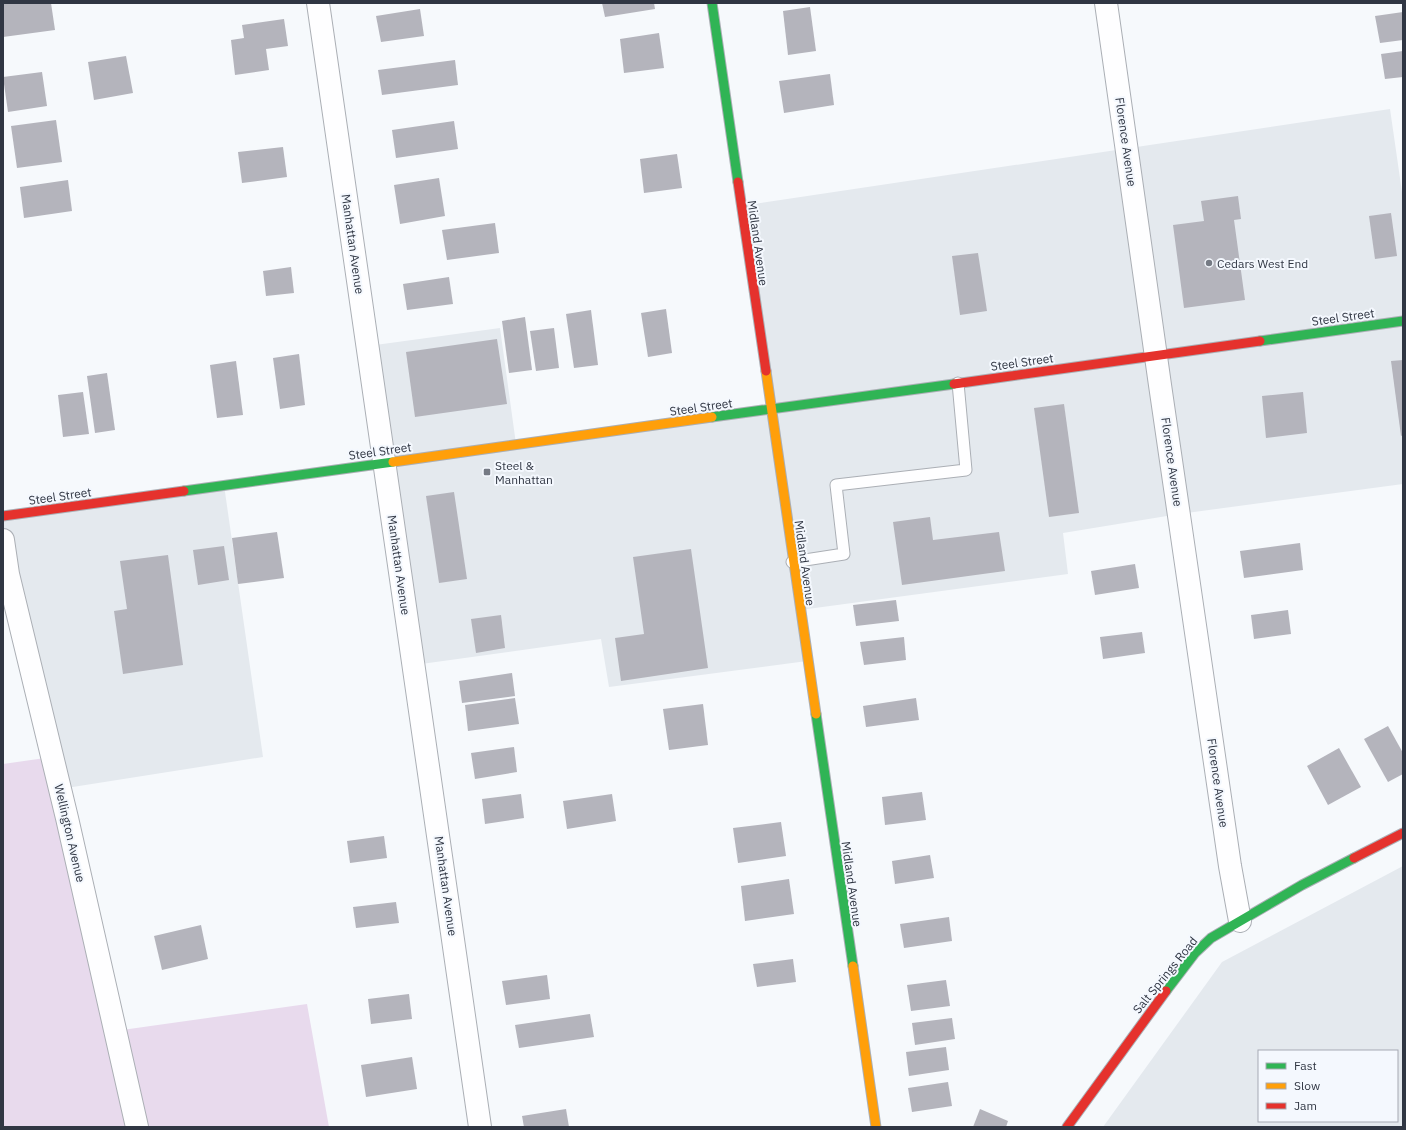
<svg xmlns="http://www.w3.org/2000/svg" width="1406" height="1130" viewBox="0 0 1406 1130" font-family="'IBM Plex Sans',sans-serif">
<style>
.built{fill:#e4e9ee;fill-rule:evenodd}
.green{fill:#e8daed}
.building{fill:#b4b4bc}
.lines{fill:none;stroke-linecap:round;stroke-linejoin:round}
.lane-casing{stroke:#abafb5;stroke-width:13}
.street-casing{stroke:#abafb5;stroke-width:24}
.fast-casing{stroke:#abafb5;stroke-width:11}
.slow-casing{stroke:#abafb5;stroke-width:11}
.jam-casing{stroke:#abafb5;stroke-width:11}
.lane{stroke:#fefeff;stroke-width:11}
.street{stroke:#fefeff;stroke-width:22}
.fast{stroke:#30b455;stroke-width:9}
.slow{stroke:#ff9f0a;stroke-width:9}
.jam{stroke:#e5322d;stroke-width:9}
.poi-dot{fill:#757a84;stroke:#f4f8fe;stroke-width:1.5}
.labels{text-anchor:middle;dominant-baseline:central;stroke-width:4;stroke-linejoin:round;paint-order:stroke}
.street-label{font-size:12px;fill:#303643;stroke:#f4f8fe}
.poi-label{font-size:12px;fill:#303643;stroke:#f4f8fe;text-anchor:start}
</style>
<rect width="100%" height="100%" fill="#f6f9fc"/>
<g class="built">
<polygon points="1390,109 1403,199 1403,484 1179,514 1063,533 1068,574 800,610 807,661 609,687 601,639 414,665 368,346 500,328 516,444 770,410 741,206"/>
<polygon points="224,485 263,757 60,789 3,540 3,516"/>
<path d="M1403,866V1127H1103L1222,962ZM1259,1051H1397V1121H1259Z"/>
</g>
<polygon class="green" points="52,757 115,1031 307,1004 329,1127 3,1127 3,764"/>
<g class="building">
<polygon points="3,3 51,3 55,30 3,37"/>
<polygon points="602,3 654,3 655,9 605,17"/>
<polygon points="810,7 816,51 788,55 783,11"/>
<polygon points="420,9 424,36 381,42 376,16"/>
<polygon points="1403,12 1403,40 1380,43 1375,16"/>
<polygon points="284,19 288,46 266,49 269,70 235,75 231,40 244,38 242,25"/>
<polygon points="659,33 664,68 624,73 620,39"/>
<polygon points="1403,51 1403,77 1385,79 1381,54"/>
<polygon points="126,56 133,93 94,100 88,62"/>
<polygon points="455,60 458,85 382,95 378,70"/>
<polygon points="42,72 47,106 8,112 3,77"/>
<polygon points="830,74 834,105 784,113 779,81"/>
<polygon points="56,120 62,162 17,168 11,126"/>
<polygon points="454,121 458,149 396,158 392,130"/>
<polygon points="283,147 287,177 242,183 238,152"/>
<polygon points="677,154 682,188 644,193 640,159"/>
<polygon points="439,178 445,216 400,224 394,185"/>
<polygon points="68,180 72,211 24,218 20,187"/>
<polygon points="1238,196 1241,219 1234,220 1245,300 1184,308 1173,225 1204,221 1201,201"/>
<polygon points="1391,213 1397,256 1375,259 1369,216"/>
<polygon points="495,223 499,253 447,260 442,230"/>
<polygon points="978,253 987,311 960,315 952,256"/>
<polygon points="291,267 294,293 266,296 263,271"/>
<polygon points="449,277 453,304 407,310 403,284"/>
<polygon points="666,309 672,353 648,357 641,313"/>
<polygon points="591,310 598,365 574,368 566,314"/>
<polygon points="525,317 532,370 509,373 502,321"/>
<polygon points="554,328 559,368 536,371 530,331"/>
<polygon points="497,339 507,404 415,417 406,352"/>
<polygon points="299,354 305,405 280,409 273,358"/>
<polygon points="1403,360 1403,435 1401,436 1391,361"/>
<polygon points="236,361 243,415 217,418 210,365"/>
<polygon points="107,373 115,430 95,433 87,376"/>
<polygon points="83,392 89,434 63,437 58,395"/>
<polygon points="1303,392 1307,433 1266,438 1262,396"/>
<polygon points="1064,404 1079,513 1049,517 1034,408"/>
<polygon points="454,492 467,579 439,583 426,496"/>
<polygon points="930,517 933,540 999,532 1005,571 902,585 893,522"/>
<polygon points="277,532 284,578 238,584 232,538"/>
<polygon points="1300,543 1303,570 1244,578 1240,551"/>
<polygon points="224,546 229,580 198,585 193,550"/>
<polygon points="691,549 708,668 621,681 615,638 644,634 633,557"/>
<polygon points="168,555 183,665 123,674 114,611 127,609 120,561"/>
<polygon points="1135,564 1139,588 1095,595 1091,571"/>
<polygon points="896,600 899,621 856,626 853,605"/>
<polygon points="1288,610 1291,634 1254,639 1251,615"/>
<polygon points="501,615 505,648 476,653 471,619"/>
<polygon points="1142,632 1145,653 1103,659 1100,637"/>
<polygon points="904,637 906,660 864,665 860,642"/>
<polygon points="512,673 515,696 462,703 459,681"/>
<polygon points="515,698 519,724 468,731 465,705"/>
<polygon points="916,698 919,720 866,727 863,706"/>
<polygon points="703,704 708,745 669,750 663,709"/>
<polygon points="1388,726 1403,753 1403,774 1388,782 1364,739"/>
<polygon points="514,747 517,772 475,779 471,753"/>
<polygon points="1339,748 1361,787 1328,805 1307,766"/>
<polygon points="922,792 926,820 885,825 882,797"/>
<polygon points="521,794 524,818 485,824 482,799"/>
<polygon points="612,794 616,821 567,829 563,801"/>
<polygon points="781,822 786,856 738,863 733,828"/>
<polygon points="384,836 387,858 350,863 347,841"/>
<polygon points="930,855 934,878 895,884 892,861"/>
<polygon points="789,879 794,914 745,921 741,886"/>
<polygon points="396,902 399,923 356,928 353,907"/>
<polygon points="949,917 952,941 904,948 900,924"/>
<polygon points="201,925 208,959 162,970 154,936"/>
<polygon points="793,959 796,982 757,987 753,964"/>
<polygon points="547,975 550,999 506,1005 502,981"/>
<polygon points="946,980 950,1006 911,1011 907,985"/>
<polygon points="409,994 412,1019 371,1024 368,999"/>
<polygon points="590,1014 594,1037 519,1048 515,1025"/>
<polygon points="952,1018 955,1039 915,1045 912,1023"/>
<polygon points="946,1047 949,1070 909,1076 906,1052"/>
<polygon points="412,1057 417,1089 366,1097 361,1065"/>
<polygon points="948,1082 952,1106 912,1112 908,1088"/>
<polygon points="566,1109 569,1127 524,1127 522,1116"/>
<polygon points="980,1109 1008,1121 1006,1127 973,1127"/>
</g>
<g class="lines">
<defs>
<polyline id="lane" points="792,562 844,554 836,485 966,470 958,383"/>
<g id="street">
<polyline points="318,3 480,1127"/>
<polyline points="1106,3 1160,385 1230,866 1240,921"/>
<polyline points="3,540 8,574 67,818 137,1127"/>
</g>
<g id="fast">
<polyline points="712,3 738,182"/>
<polyline points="1260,341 1403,321"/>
<polyline points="712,417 954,384"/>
<polyline points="184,491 393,462"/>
<polyline points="816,714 853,966"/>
<polyline points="1166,991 1195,953 1211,938 1302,885 1354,858"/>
</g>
<g id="slow">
<polyline points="766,371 816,714"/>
<polyline points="393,462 712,417"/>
<polyline points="853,966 876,1127"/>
</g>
<g id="jam">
<polyline points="738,182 766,371"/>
<polyline points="954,384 1260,341"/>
<polyline points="3,516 184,491"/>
<polyline points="1354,858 1403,833"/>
<polyline points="1067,1127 1166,991"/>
</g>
</defs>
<use href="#lane" class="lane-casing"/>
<use href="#street" class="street-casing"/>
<use href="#fast" class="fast-casing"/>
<use href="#slow" class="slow-casing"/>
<use href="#jam" class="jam-casing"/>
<use href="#lane" class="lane"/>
<use href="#street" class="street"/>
<use href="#fast" class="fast"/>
<use href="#slow" class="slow"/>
<use href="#jam" class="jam"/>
</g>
<g class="poi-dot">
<circle cx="1209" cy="263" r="4"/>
<rect x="483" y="468" width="8" height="8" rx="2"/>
</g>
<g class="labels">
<g class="street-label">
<text transform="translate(1126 142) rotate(82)">Florence Avenue</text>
<text transform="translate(758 243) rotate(82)">Midland Avenue</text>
<text transform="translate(353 244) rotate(82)">Manhattan Avenue</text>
<text transform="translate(1343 317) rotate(-8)">Steel Street</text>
<text transform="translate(1022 362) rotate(-8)">Steel Street</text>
<text transform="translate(701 407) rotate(-8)">Steel Street</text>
<text transform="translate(380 451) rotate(-8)">Steel Street</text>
<text transform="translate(1172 462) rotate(82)">Florence Avenue</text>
<text transform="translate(60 496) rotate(-8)">Steel Street</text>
<text transform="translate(805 563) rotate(82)">Midland Avenue</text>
<text transform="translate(399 565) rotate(82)">Manhattan Avenue</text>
<text transform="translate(1218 783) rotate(82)">Florence Avenue</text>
<text transform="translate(70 833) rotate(77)">Wellington Avenue</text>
<text transform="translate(852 884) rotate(82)">Midland Avenue</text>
<text transform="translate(446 886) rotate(82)">Manhattan Avenue</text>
<text transform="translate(1165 975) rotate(-51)">Salt Springs Road</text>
</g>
<g class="poi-label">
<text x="1217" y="263">Cedars West End</text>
<text x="495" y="465">Steel &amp;<tspan x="495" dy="14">Manhattan</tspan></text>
</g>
</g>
<rect width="1406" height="1130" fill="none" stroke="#303643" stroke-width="8"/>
<rect x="1258" y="1050" width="140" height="72" fill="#f4f8fe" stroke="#a6aab3"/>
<rect x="1266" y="1063" width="20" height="6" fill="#30b455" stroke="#a6aab3"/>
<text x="1294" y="1070" font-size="12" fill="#303643">Fast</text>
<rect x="1266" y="1083" width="20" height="6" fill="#ff9f0a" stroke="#a6aab3"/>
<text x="1294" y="1090" font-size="12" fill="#303643">Slow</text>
<rect x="1266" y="1103" width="20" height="6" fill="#e5322d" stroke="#a6aab3"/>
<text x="1294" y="1110" font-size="12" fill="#303643">Jam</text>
</svg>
